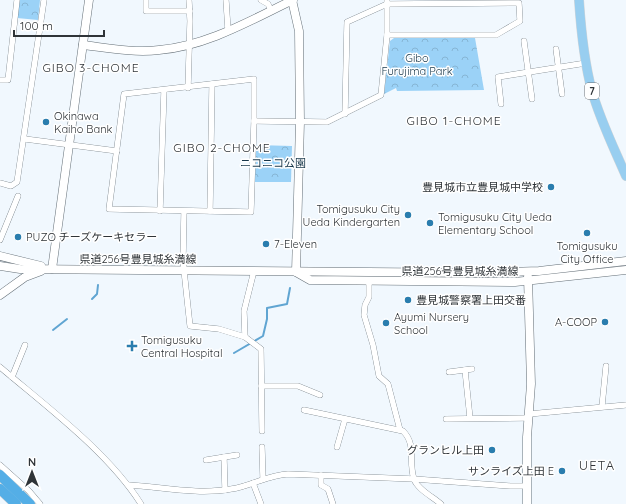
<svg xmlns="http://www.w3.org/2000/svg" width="626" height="504" viewBox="0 0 626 504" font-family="Quicksand,'Noto Sans JP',sans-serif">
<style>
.forest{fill:url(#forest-crowns)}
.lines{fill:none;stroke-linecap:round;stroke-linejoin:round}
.stream{stroke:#60a5d2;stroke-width:2}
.street-casing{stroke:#636e76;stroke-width:6}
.secondary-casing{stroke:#636e76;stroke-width:9}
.primary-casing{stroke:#d5d6d7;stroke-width:10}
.highway-casing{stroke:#d5d6d7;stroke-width:11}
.street{stroke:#fff;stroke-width:5.5}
.secondary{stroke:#fff;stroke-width:8}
.primary{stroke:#98cef0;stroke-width:9}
.highway{stroke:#54aee6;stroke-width:10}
.poi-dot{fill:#2a7dae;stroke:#fff;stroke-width:1.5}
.labels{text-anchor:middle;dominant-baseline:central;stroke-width:3;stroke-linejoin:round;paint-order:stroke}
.shield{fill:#fff;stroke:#6d7174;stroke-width:1}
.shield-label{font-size:10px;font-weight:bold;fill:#2f3438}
.park-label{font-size:11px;fill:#18374a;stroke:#fff}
.poi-label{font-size:11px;fill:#2f3438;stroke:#fff;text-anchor:start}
.street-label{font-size:11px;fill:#2f3438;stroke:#fff}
.neighbourhood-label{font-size:12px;letter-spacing:1px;fill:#2f3438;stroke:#fff}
.quarter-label{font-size:13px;letter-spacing:1px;fill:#2f3438;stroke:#fff}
</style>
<defs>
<pattern id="forest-crowns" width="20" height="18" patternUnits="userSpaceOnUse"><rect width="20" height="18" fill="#9bd2f7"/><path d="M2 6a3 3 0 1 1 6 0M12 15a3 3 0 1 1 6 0" fill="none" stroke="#86b5d4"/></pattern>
</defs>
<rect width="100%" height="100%" fill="#f1f8fe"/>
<g class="forest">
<polygon points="19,0 40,0 38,20 17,18"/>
<polygon points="394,38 475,38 484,90 397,91 396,88 384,94 390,41"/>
<polygon points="256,145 292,146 291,182 255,182"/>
</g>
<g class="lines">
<g class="stream">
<polyline points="92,299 97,294 98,285"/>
<polyline points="53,330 67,319"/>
<polyline points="234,353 263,336 267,319 267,308 287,304 290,288"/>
</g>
<defs>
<g id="street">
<polyline points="146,0 146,11 190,11"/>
<polyline points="226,0 228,30"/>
<polyline points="261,0 268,4 271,10"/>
<polyline points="524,41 532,99"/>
<polyline points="556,49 562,94"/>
<polygon points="254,79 254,121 251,212 109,209 124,94"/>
<polyline points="0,80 8,80 17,0"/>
<polyline points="188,88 190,21 189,0"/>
<polyline points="501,104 498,77 586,63"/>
<polyline points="345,114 347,22 387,4 519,3 520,21 496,35 387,35"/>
<polyline points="254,121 327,122 381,95 387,35 387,1"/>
<polyline points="25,139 117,151"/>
<polyline points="0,183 11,186 17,182 44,0"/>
<polyline points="160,211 164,90"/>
<polyline points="184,211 183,261 190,326 219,329 245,337 261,349 262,431"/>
<polyline points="210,211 212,84"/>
<polyline points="0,240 18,196"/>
<polyline points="369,282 369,297 365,305 364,315 373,345 379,376 388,384 400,430"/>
<polyline points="245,337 244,311 254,271"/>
<path d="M0,367C47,407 108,452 141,504"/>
<polyline points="465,370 470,418"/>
<polyline points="449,372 472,369"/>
<polyline points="12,377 25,345"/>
<polyline points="261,386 298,386 320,395"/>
<polyline points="602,406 606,366"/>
<path d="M304,410L403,431C417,445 408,462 414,479C417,489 433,497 441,504"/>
<polyline points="529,414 626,405"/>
<polyline points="446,419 529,418"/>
<polyline points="262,447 263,479"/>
<polyline points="337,447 345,419"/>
<polyline points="224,457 225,490"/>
<polyline points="206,460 237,455"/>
<polyline points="0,465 29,491 40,504"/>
<polyline points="321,475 321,485 328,489 333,504"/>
<polyline points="253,483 261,504"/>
<path d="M129,485C162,487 198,495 231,489C251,486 268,475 288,474L414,479L510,486H527"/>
</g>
<g id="secondary">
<polyline points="292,0 299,31 300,122 296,272"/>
<path d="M83,45C108,48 134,53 159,50C207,46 251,20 293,0"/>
<polyline points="0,256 41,266"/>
<polyline points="0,266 20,269 482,273 539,271 626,261"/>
<polyline points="52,269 89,0"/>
<polyline points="296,272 310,280 515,282 626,270"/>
<polyline points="0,295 25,277 41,271"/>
<polyline points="527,504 527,437 531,384 528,277"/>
</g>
<path id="primary" d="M579,0C581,30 584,62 592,91C600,120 614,148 626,176"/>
<g id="highway">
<polyline points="0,475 30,504"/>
<polyline points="0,489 16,504"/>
</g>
</defs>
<use href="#street" class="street-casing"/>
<use href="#secondary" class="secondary-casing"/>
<use href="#primary" class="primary-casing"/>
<use href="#highway" class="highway-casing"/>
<use href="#street" class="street"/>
<use href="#secondary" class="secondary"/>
<use href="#primary" class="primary"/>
<use href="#highway" class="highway"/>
</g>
<g class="poi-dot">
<circle cx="46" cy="122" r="4"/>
<circle cx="551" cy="187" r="4"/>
<circle cx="408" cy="215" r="4"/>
<circle cx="430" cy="223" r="4"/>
<circle cx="587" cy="233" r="4"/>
<circle cx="18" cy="237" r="4"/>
<circle cx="266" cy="244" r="4"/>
<circle cx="408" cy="300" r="4"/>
<circle cx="605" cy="322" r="4"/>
<circle cx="386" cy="323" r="4"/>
<path d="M130 340h4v4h4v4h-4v4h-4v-4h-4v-4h4z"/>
<circle cx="492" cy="450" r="4"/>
<circle cx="562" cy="471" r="4"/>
</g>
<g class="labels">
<rect class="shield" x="585" y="83" width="14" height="16" rx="3"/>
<g class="shield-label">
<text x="592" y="91">7</text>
</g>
<g class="park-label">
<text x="417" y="58">Gibo<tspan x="417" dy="13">Furujima Park</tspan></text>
<text x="273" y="163">ニコニコ公園</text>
</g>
<g class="poi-label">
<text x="54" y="116">Okinawa<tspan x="54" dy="13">Kaiho Bank</tspan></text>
<text x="543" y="187" text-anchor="end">豊見城市立豊見城中学校</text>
<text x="400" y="209" text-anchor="end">Tomigusuku City<tspan x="400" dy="13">Ueda Kindergarten</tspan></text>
<text x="438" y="217">Tomigusuku City Ueda<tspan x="438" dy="13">Elementary School</tspan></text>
<text x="26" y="237">PUZO チーズケーキセラー</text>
<text x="274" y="244">7-Eleven</text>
<text x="587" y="246" text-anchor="middle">Tomigusuku<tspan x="587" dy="13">City Office</tspan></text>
<text x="416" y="300">豊見城警察署上田交番</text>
<text x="394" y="317">Ayumi Nursery<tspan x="394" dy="13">School</tspan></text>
<text x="597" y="322" text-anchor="end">A-COOP</text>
<text x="141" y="340">Tomigusuku<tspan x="141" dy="13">Central Hospital</tspan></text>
<text x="484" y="450" text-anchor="end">グランヒル上田</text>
<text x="554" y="471" text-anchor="end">サンライズ上田 E</text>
</g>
<g class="street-label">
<text x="138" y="259">県道256号豊見城糸満線</text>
<text x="460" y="271">県道256号豊見城糸満線</text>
</g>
<g class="neighbourhood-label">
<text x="91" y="67">GIBO 3-CHOME</text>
<text x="454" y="120">GIBO 1-CHOME</text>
<text x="222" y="147">GIBO 2-CHOME</text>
</g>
<g class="quarter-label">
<text x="597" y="465">UETA</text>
</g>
</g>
<g transform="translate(32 472)" stroke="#ffffff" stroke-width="3" paint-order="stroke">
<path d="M0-3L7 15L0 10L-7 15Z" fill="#2f3438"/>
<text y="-6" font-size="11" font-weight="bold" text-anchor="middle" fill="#2f3438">N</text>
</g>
<path d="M14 30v6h90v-6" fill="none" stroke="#2f3438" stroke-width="2"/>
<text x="20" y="30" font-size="12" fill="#2f3438" stroke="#ffffff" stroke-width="3" paint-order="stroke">100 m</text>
</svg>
